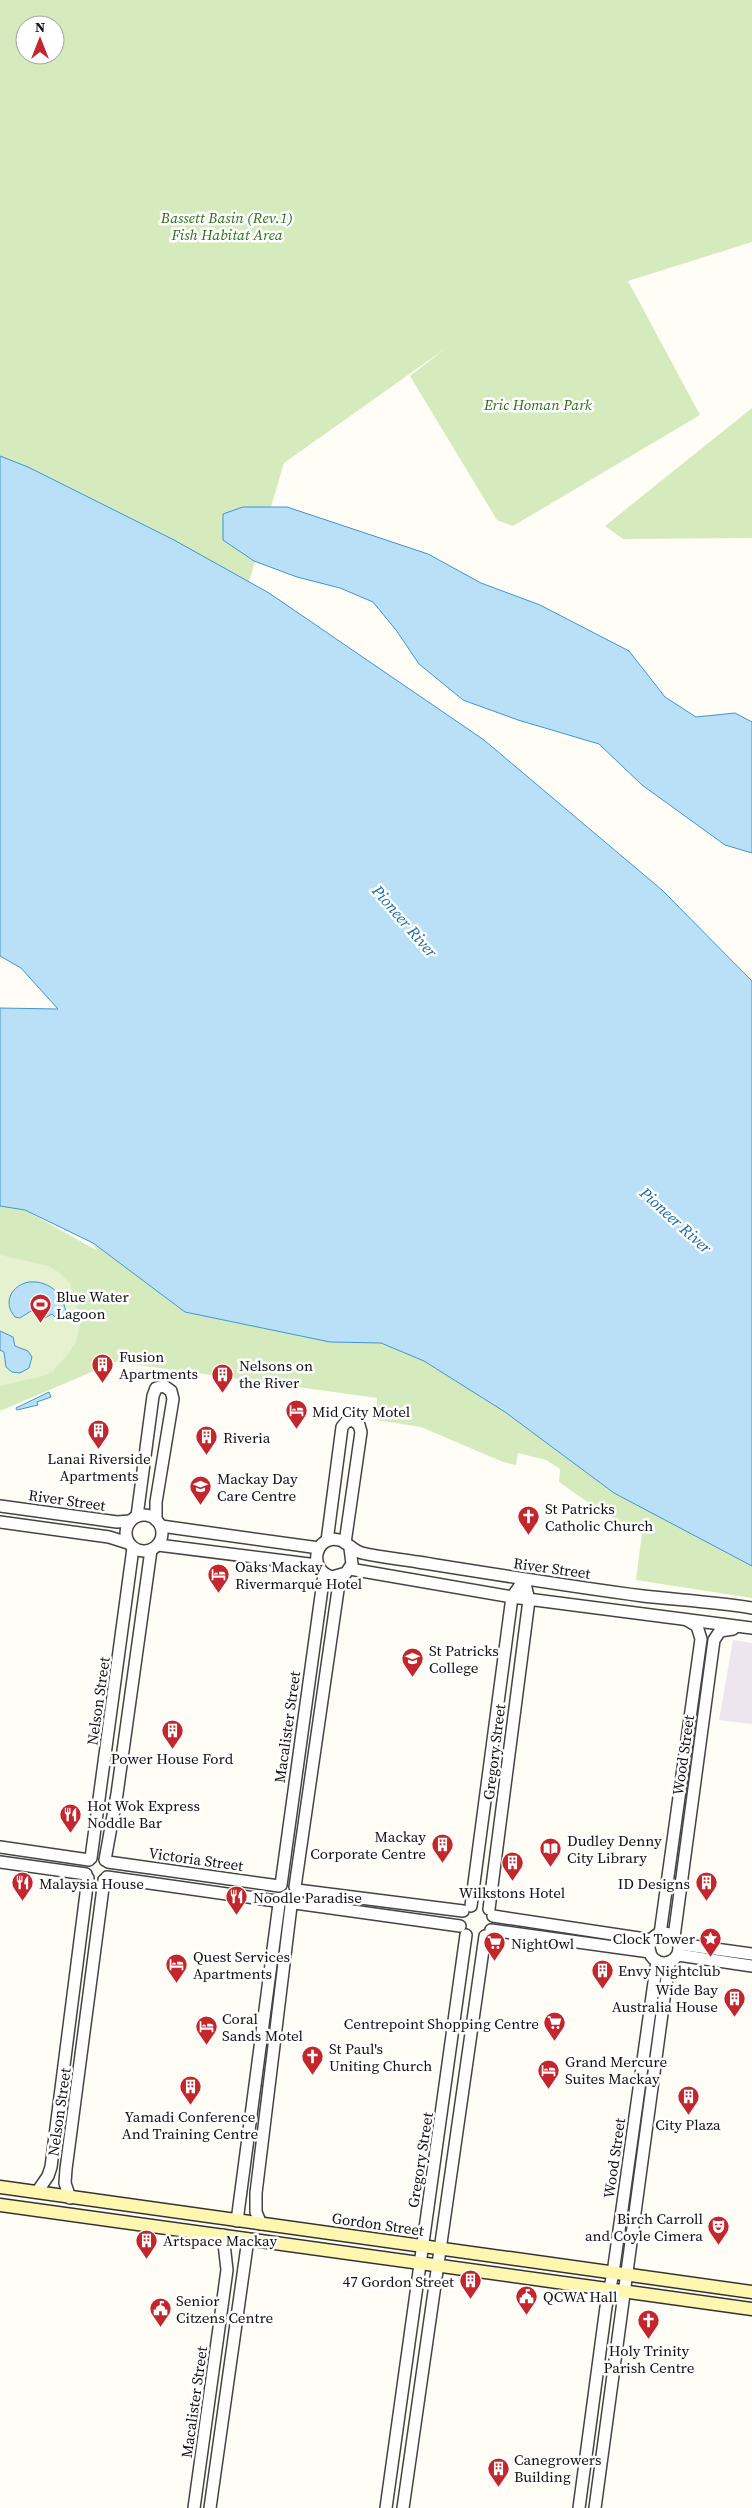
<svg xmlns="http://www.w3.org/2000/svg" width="752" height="2508" viewBox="0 0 752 2508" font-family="'Source Serif 4',serif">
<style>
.industrial{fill:#eee6ef}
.green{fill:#d5ebbd;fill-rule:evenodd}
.pitch{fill:#e6f2cf}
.water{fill:#b9e0f7;stroke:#3f96cf}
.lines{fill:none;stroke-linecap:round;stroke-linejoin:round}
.tertiary-casing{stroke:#444;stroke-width:14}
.secondary-casing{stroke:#333;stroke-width:15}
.tertiary{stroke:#fff;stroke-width:11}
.secondary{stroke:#fff6b0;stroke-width:12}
.labels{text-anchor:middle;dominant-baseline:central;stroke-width:5;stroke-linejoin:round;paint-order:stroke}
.park-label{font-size:15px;font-style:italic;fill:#2f6b1f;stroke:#fff}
.poi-label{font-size:15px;fill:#111;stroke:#fff;text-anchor:start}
.street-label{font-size:15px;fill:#111;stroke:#fff}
.water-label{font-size:16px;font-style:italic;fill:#1768a6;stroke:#fff}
</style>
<rect width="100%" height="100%" fill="#fffdf5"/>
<polygon class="industrial" points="733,1640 752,1643 752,1724 719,1720"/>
<g class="green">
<path d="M0,0H752V242L628,281L700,415L513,526L497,520L410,376L446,348L284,463L249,582L0,462ZM25,25H55V55H25Z"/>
<polygon points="752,408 752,538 623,539 605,526"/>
<polygon points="0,1206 25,1210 98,1251 92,1244 102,1250 185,1312 330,1342 381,1343 424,1361 505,1412 614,1493 752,1566 752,1598 636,1580 642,1533 599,1510 559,1482 560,1469 546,1460 518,1453 516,1465 503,1462 421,1427 376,1420 377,1398 115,1362 0,1411"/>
</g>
<polygon class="pitch" points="0,1255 48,1266 60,1273 70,1283 81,1320 76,1342 69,1353 52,1372 43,1376 0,1386"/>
<g class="water">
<polygon points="0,456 28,467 174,540 269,593 484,740 662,890 752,981 752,1566 614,1493 505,1412 424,1361 381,1343 330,1342 185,1312 93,1243 25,1210 0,1206 0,1008 58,1009 21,968 0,956"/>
<polygon points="243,507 287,507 428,554 481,583 540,605 629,651 665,697 696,717 735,713 752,722 752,853 725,845 642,785 599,744 518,720 463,700 419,664 396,630 373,602 340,588 297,577 254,561 223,540 223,514"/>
<path d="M29,1282C51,1280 67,1297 66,1319L59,1321L52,1314L39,1321L37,1313L31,1311L20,1318L15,1317C2,1302 12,1285 29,1282Z"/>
<polygon points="0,1331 13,1337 15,1346 28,1351 32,1357 29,1368 20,1373 12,1372 6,1367 4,1352 0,1350"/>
<polygon points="49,1392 51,1397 37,1402 38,1405 17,1410 16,1408"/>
</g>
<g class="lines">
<defs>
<g id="tertiary">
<polyline points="0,1506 117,1522 130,1521"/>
<circle cx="144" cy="1533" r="18"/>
<polyline points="137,1516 153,1396 156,1388 164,1386 171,1391 173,1399 156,1502 156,1520"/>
<polyline points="0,1522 109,1537 128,1543"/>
<polyline points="161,1526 319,1548"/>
<polyline points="327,1541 342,1427 346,1422 353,1420 359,1425 361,1432 345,1543"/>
<polyline points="158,1545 317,1565"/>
<path d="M350,1548L352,1564L346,1573L332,1577C307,1570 315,1534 339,1540C348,1542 353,1551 362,1553C380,1557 399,1559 418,1562C493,1574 567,1586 643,1596C679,1600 716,1602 752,1608"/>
<polyline points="350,1569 512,1597 752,1628"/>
<polyline points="0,1847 89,1860"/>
<polyline points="91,1858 133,1548"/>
<polyline points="105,1860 117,1794 151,1550"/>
<polyline points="0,1862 86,1874"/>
<polyline points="108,1862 279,1886"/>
<polyline points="107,1877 276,1901"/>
<polyline points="281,1885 324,1574"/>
<polyline points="295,1887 340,1576"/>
<polyline points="297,1890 463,1911"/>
<polyline points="295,1903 460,1926"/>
<polyline points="471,1906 512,1597 524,1580"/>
<polyline points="489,1909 529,1600 524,1580"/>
<polyline points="493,1916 652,1940"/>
<polyline points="491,1930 650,1952"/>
<circle cx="664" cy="1948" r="15"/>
<polyline points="660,1934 701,1639 697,1626 687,1620"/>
<polyline points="674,1937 714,1640 720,1631 733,1629"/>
<polyline points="679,1944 752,1954"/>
<polyline points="678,1955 752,1966"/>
<polyline points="37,2192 48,2176 51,2167 88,1878"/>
<polyline points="70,2198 65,2183 66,2169 104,1880"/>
<polyline points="237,2221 279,1904"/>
<polyline points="261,2224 256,2212 256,2193 291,1906"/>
<polyline points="194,2508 227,2270 223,2235"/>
<polyline points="210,2508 248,2239"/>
<polyline points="386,2508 466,1935"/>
<polyline points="403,2508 485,1936"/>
<polyline points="579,2508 606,2307 613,2273 657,1961"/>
<polyline points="595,2508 669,1962"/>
</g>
<g id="secondary">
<polyline points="0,2187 752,2292"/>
<polyline points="0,2205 752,2309"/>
</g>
</defs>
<use href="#tertiary" class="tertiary-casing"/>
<use href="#secondary" class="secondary-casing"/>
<use href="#tertiary" class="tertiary"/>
<use href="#secondary" class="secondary"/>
</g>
<defs>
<symbol id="stadium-pin" viewBox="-11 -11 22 30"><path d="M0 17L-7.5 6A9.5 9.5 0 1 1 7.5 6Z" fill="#c4262e" stroke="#fff"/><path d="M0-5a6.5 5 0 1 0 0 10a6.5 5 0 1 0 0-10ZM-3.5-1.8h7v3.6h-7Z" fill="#fff"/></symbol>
<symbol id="building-pin" viewBox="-11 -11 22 30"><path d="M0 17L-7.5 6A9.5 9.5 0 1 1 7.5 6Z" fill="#c4262e" stroke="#fff"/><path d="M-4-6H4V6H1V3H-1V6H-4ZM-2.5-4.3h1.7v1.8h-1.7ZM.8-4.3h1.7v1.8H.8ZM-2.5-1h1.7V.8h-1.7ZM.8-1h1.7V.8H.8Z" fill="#fff"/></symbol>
<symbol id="hotel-pin" viewBox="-11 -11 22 30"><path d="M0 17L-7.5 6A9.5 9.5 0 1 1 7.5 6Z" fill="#c4262e" stroke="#fff"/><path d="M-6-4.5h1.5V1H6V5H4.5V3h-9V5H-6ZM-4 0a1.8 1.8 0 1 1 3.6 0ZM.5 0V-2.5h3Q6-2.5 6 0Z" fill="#fff"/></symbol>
<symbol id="school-pin" viewBox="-11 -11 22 30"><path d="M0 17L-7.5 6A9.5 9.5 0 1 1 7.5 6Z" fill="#c4262e" stroke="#fff"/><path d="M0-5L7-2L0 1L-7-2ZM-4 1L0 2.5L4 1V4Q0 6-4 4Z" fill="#fff"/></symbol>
<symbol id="church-pin" viewBox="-11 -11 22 30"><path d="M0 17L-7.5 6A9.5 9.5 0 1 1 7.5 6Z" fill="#c4262e" stroke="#fff"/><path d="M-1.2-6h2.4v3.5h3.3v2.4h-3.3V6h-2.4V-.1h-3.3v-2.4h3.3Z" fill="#fff"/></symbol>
<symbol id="restaurant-pin" viewBox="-11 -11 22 30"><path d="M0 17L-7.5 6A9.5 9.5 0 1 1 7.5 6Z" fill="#c4262e" stroke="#fff"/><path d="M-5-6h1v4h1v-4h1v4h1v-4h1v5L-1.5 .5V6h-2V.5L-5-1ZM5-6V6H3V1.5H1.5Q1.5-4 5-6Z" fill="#fff"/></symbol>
<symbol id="library-pin" viewBox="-11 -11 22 30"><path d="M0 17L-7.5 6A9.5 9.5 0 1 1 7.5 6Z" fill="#c4262e" stroke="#fff"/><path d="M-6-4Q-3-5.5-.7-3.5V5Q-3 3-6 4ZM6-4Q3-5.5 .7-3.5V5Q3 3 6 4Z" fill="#fff"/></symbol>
<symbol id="sight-pin" viewBox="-11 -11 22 30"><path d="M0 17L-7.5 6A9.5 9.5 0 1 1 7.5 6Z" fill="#c4262e" stroke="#fff"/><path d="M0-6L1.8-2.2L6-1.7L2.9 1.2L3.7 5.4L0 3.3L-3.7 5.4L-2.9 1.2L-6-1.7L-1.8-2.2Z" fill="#fff"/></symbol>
<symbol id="supermarket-pin" viewBox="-11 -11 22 30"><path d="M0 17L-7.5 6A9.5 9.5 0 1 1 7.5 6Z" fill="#c4262e" stroke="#fff"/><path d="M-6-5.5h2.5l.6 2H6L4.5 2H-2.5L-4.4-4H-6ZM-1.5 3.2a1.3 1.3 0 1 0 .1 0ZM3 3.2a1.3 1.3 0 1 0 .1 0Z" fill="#fff"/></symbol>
<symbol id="theatre-pin" viewBox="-11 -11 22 30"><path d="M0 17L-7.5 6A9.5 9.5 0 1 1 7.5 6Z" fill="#c4262e" stroke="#fff"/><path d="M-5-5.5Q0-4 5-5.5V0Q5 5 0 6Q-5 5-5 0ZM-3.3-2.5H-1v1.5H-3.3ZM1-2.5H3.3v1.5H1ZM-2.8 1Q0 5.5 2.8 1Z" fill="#fff"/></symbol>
<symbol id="civic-pin" viewBox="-11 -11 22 30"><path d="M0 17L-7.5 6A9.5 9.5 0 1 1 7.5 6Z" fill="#c4262e" stroke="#fff"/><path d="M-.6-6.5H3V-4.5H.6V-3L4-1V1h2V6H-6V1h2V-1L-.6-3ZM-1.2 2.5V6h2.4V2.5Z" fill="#fff"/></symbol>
</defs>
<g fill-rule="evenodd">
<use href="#stadium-pin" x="28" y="1292" width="25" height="34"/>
<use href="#building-pin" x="90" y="1352" width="25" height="34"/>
<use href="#building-pin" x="210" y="1362" width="25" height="34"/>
<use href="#hotel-pin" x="284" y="1398" width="25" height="34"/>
<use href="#building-pin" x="86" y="1418" width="25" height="34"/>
<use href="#building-pin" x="194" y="1424" width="25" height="34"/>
<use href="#school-pin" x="188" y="1474" width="25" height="34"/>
<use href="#church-pin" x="516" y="1504" width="25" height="34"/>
<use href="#hotel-pin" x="206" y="1562" width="25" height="34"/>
<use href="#school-pin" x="400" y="1646" width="25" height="34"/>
<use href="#building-pin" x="160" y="1718" width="25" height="34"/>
<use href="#restaurant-pin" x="58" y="1802" width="25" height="34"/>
<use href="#building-pin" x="430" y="1832" width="25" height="34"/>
<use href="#library-pin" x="538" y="1836" width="25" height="34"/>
<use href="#building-pin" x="500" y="1850" width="25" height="34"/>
<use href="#restaurant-pin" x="10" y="1870" width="25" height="34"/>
<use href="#building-pin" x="694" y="1870" width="25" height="34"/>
<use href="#restaurant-pin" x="224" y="1884" width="25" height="34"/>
<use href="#sight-pin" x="698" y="1926" width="25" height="34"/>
<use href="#supermarket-pin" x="482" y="1930" width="25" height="34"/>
<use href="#hotel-pin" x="164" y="1952" width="25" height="34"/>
<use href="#building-pin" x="590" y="1958" width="25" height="34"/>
<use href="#building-pin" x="722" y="1986" width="25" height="34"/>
<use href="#supermarket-pin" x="542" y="2010" width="25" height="34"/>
<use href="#hotel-pin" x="194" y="2014" width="25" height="34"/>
<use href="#church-pin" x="300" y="2044" width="25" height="34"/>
<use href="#hotel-pin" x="536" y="2058" width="25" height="34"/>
<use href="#building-pin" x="178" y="2074" width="25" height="34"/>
<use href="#building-pin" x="676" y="2084" width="25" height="34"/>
<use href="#theatre-pin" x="706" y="2214" width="25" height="34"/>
<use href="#building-pin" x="134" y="2228" width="25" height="34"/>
<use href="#building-pin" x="458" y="2268" width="25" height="34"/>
<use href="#civic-pin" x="514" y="2284" width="25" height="34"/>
<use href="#civic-pin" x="148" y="2296" width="25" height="34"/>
<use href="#church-pin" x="636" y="2308" width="25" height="34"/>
<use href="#building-pin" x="486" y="2456" width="25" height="34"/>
</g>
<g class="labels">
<g class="park-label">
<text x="227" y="217">Bassett Basin (Rev.1)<tspan x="227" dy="17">Fish Habitat Area</tspan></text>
<text x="538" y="404">Eric Homan Park</text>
</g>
<g class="poi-label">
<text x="56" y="1296">Blue Water<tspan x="56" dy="17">Lagoon</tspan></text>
<text x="119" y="1356">Fusion<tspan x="119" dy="17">Apartments</tspan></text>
<text x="239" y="1365">Nelsons on<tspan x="239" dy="17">the River</tspan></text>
<text x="312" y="1411">Mid City Motel</text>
<text x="223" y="1437">Riveria</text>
<text x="99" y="1458" text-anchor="middle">Lanai Riverside<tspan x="99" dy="17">Apartments</tspan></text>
<text x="217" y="1478">Mackay Day<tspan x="217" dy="17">Care Centre</tspan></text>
<text x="545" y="1508">St Patricks<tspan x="545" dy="17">Catholic Church</tspan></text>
<text x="235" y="1566">Oaks Mackay<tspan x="235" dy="17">Rivermarque Hotel</tspan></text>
<text x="429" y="1650">St Patricks<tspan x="429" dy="17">College</tspan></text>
<text x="172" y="1758" text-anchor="middle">Power House Ford</text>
<text x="87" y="1805">Hot Wok Express<tspan x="87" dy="17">Noddle Bar</tspan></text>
<text x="426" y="1836" text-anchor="end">Mackay<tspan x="426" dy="17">Corporate Centre</tspan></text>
<text x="567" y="1840">Dudley Denny<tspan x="567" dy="17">City Library</tspan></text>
<text x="39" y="1883">Malaysia House</text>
<text x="690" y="1883" text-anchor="end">ID Designs</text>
<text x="512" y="1892" text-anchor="middle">Wilkstons Hotel</text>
<text x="253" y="1897">Noodle Paradise</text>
<text x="695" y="1938" text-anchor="end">Clock Tower</text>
<text x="511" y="1943">NightOwl</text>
<text x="193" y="1956">Quest Services<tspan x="193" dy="17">Apartments</tspan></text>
<text x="618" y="1970">Envy Nightclub</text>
<text x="718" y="1989" text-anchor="end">Wide Bay<tspan x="718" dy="17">Australia House</tspan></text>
<text x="222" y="2018">Coral<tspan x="222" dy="17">Sands Motel</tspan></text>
<text x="539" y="2023" text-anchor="end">Centrepoint Shopping Centre</text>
<text x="329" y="2048">St Paul's<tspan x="329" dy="17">Uniting Church</tspan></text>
<text x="565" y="2061">Grand Mercure<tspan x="565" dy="17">Suites Mackay</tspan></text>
<text x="190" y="2116" text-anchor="middle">Yamadi Conference<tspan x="190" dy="17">And Training Centre</tspan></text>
<text x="688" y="2124" text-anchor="middle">City Plaza</text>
<text x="703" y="2218" text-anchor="end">Birch Carroll<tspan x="703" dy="17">and Coyle Cimera</tspan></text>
<text x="163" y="2240">Artspace Mackay</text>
<text x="454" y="2281" text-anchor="end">47 Gordon Street</text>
<text x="543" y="2296">QCWA Hall</text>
<text x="176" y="2300">Senior<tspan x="176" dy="17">Citzens Centre</tspan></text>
<text x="649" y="2350" text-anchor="middle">Holy Trinity<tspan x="649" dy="17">Parish Centre</tspan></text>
<text x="514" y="2459">Canegrowers<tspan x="514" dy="17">Building</tspan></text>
</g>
<g class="street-label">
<text transform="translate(67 1500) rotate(8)">River Street</text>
<text transform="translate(552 1568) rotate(8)">River Street</text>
<text transform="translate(98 1701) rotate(-82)">Nelson Street</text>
<text transform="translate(287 1727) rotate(-82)">Macalister Street</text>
<text transform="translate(494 1752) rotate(-83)">Gregory Street</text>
<text transform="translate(683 1755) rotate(-82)">Wood Street</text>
<text transform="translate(196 1859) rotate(8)">Victoria Street</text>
<text transform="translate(59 2112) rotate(-82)">Nelson Street</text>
<text transform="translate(614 2158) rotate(-82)">Wood Street</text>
<text transform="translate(420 2160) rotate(-81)">Gregory Street</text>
<text transform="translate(378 2224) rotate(8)">Gordon Street</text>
<text transform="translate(194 2402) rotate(-82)">Macalister Street</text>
</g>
<g class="water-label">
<text transform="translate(405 921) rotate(49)">Pioneer River</text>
<text transform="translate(676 1220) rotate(42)">Pioneer River</text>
</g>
</g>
<g transform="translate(40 40)"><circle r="24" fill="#ffffff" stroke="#a0a0a0"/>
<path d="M0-4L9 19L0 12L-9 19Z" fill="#c4262e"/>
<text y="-8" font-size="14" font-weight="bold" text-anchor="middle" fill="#111111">N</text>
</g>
</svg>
